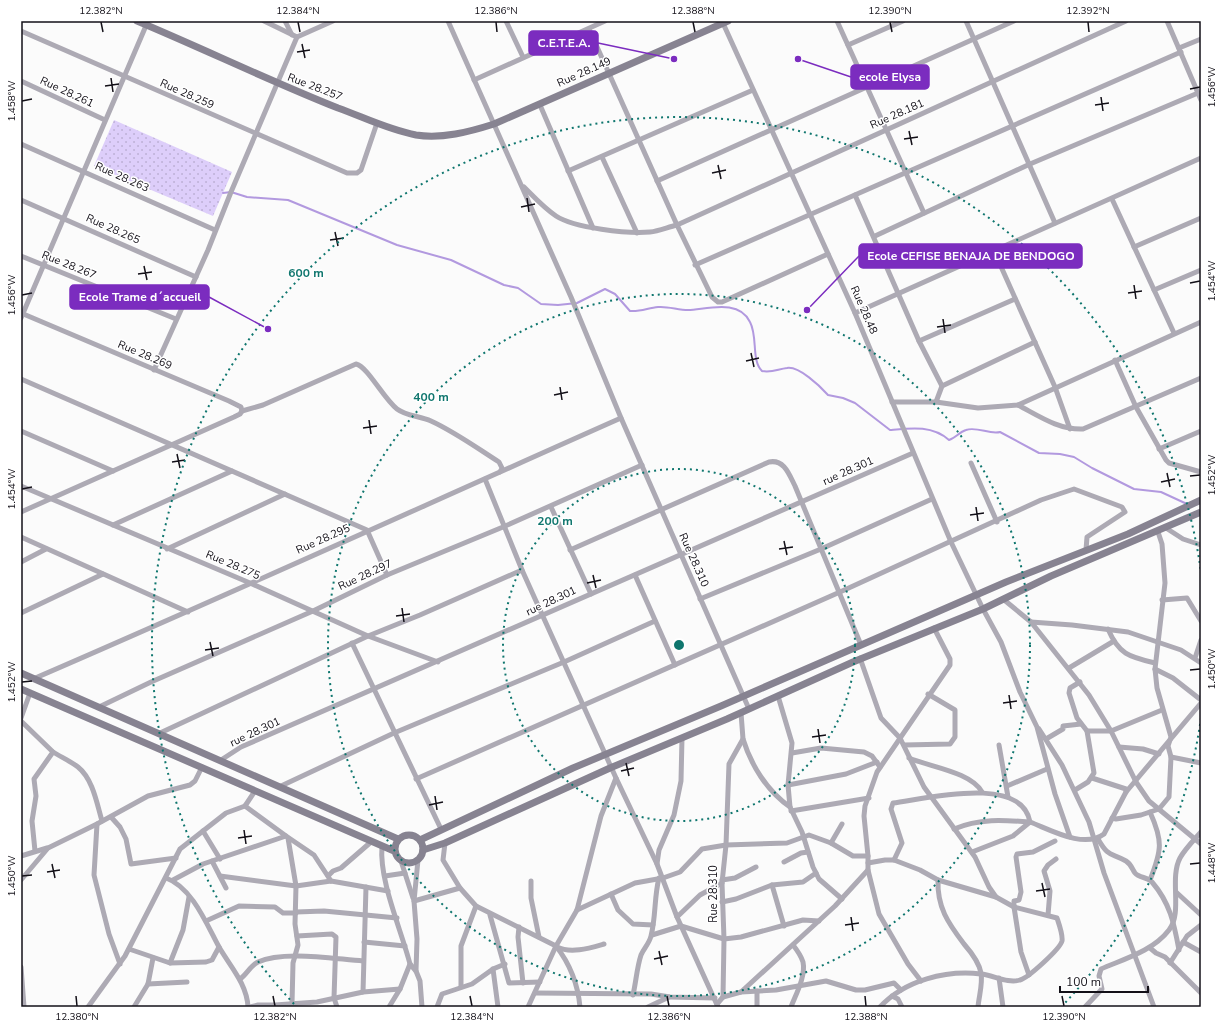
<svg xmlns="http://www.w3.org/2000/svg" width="1222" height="1028" viewBox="0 0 1222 1028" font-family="'Nunito Sans',sans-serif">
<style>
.garden{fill:url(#garden-dots)}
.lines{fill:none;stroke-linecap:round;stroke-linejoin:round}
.stream{stroke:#b299df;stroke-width:2}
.street{stroke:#adaab4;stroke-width:5}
.secondary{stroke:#878391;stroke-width:7}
.ticks{fill:none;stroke:#131018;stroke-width:1.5}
.ring{fill:none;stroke:#0f766e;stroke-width:2;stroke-dasharray:2 4}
.labels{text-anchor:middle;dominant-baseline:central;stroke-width:3;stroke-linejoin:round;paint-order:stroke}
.street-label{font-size:11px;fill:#131018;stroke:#fff}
.centre{fill:#0f766e;stroke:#fff;stroke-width:2}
.ring-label{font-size:12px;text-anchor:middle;font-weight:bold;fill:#0f766e;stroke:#fff;stroke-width:3;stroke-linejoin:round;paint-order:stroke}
.leader{fill:none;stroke:#7b2cbf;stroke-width:1.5}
.callout-dot{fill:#7b2cbf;stroke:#fff;stroke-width:1.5}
.callout{fill:#7b2cbf;stroke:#7b2cbf;stroke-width:1.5}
.callout-label{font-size:12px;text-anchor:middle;font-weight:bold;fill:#fff}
.neatline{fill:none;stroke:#131018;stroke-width:1.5}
.ticks-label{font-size:10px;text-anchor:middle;fill:#131018}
</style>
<defs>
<pattern id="garden-dots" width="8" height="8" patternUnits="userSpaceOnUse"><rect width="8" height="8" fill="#ddcefa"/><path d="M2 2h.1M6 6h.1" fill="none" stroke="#bdb0d6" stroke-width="1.8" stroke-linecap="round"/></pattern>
</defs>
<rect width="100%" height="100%" fill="#fbfbfb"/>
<polygon class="garden" points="114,120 232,172 213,216 94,166"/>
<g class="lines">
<path class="stream" d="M223,193L231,192L247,197L288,200L397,245L451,260L504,285L518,288L541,304L558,305L577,303L605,289L615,294L630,311C640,312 648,308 658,307C668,306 678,310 688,310C708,309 739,299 750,322C758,337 751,360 762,371C772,373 778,369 787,368C799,366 820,386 828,395L843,398L855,403L890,430C911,428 932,425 949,440C956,438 959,432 966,430C977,426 990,435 1000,432L1039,453L1060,454L1074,457L1092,468L1134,489L1161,492L1187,504"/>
<g class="street">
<polyline points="264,21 297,37"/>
<polyline points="285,21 292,35"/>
<polyline points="448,21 571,297 621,418 749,709"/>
<polyline points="506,21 523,57"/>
<polyline points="722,21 855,313 951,542 983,609 1001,642 1020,692 1037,727 1055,794 1070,837"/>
<polyline points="837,21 924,213"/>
<polyline points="966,21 1055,223"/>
<polyline points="1167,21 1201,100"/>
<polyline points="589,29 677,225 712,297 718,302 722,302 828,254"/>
<polyline points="21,31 347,173 357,173 361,170 377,123"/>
<polyline points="848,45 903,21"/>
<polyline points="1179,48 1201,39"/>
<polyline points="474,80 605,21"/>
<polyline points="21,81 105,120"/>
<polyline points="540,105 593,228"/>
<polyline points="21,144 215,230"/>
<polyline points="602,157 637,233"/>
<polyline points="568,171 753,90"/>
<polyline points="657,181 1014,21"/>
<path d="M524,187C534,197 544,208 556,216C574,228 628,234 650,232C659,231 668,227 677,225L1126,21"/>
<polyline points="855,195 919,341 942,386"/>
<polyline points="1112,199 1174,333"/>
<polyline points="21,200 196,277"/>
<polyline points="875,236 1030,164 1198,93"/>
<polyline points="1134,247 1201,218"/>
<polyline points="994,251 1055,387 1070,429"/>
<polyline points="21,256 176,319"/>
<polyline points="695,265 1181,52"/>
<polyline points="1154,290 1201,270"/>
<polyline points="21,313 229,401 241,407 242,411 240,414 234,417 21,512"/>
<polyline points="855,313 1201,158"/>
<polyline points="21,318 148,21"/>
<polyline points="919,341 1015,299"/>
<polyline points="1115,360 1136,407 1166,460 1169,463 1201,472"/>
<polyline points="154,370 208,250 231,192 297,37 333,21"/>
<polyline points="21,379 367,530 387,575"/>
<polyline points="892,402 936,402 978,408 1018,405 1201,322"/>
<polyline points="936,402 942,386 1035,342"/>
<path d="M1018,405C1039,416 1059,430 1083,429L1201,378"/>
<path d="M242,411L263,405L356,364C368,367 383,398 397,409C406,416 420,416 431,421C455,432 477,448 499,462L502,468L500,472"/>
<polyline points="21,431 113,471"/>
<polyline points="1159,449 1201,431"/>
<polyline points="971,463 997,522"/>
<polyline points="485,479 522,570 616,778 601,816 577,910 556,946 528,1007"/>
<polyline points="21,486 250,583 368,636 438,662"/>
<polyline points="551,507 591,594"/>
<polyline points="113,525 232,471"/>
<polyline points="1166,528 1183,539 1201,545"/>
<polyline points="21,537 188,612"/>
<polyline points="167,549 285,494"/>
<path d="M570,550L769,462C784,459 789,474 795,486L861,645"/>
<polyline points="21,562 46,549"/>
<polyline points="635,575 675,665"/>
<polyline points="700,599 821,549 932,499"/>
<polyline points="1003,599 1031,622 1089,695 1111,731 1136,782 1149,801 1201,844"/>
<polyline points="1162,600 1187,598 1201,621"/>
<polyline points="21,613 103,574"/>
<polyline points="1031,622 1072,625 1128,632 1181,650 1201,663"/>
<path d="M1108,629C1119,655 1130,657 1155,663"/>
<polyline points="352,643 441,829"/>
<path d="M860,658L881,718L900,738L924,787L975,857L989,887L996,897L1014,907L1057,918C1059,924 1063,935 1062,941C1060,949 1028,978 1020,980C1008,984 993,975 981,974C946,970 905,980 880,1007"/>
<polyline points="1195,658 1201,640"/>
<polyline points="1069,668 1114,641"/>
<polyline points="1155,669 1173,678 1201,700"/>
<path d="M33,679C230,594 425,505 621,418"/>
<polyline points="1080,682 1070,688 1069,693 1077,718 1087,731"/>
<polyline points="778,696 792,743 788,785 790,807 802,832 813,867 819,879 842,899"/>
<polyline points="99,707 151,682 313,611 387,575 503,527 642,465"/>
<polyline points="21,718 30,693"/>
<polyline points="21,721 53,752 34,779 36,796 32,821 35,851"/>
<polyline points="1039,729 1062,765 1089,822 1104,873 1154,1007"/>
<polyline points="160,733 368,636 420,615 522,570"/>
<polyline points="682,738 681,781 674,815 659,850 657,864 677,917 718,1007"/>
<path d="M743,739C751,765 767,791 790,807"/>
<polyline points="1046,739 1063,729 1063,726 1081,724"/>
<polyline points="904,745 950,744 955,737 955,710 928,694"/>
<polyline points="999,745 1008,797"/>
<polyline points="1119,747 1143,749 1159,754"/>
<path d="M53,752C61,757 70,761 78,767C93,779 97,804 102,821"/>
<polyline points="792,753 821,748 864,752 872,756 880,767"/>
<polyline points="1171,757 1201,763"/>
<path d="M909,758C930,767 971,772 982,792"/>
<polyline points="221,760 241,747 913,453"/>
<polyline points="616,778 657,864"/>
<polyline points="1092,778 1126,789 1126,792"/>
<polyline points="416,779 840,592 1041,500 1074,489 1122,507 1125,512 1087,537 1086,550"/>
<polyline points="788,785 846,774 877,762"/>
<polyline points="281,786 394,733 564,662 655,621"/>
<polyline points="1007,786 1047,769"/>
<polyline points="1075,790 1088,782 1094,773 1087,731 1111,731 1162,710"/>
<polyline points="245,806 286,836 314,855 331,881"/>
<polyline points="791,811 869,798"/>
<path d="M1150,812C1163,841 1162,850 1150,880"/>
<polyline points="111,817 120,827 126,839 131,864 176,858"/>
<polyline points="1112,818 1116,819 1141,815 1159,809 1169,797 1171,757 1168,746 1171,737 1157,688 1155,669 1165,583 1162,544 1158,532"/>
<polyline points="97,824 94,875 109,934 120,964"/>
<path d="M954,829C979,818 1004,820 1030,822"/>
<polyline points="203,831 220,859"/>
<polyline points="288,838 296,886 295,924 298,945 293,963 292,1004"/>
<path d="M1098,839C1109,858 1110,852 1126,861C1131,864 1132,869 1135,873C1139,878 1148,877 1152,882C1170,903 1174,923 1179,950"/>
<path d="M445,843L443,860L460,888L476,906L556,946C570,964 578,985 580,1007"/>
<polyline points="831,843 842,824"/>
<path d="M382,846C379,881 401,929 410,964L416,971"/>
<polyline points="972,852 1013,836 1030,822"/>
<polyline points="21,856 47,848"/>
<polyline points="418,860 414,901 417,939 416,971 420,981 422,1007"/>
<path d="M894,860L902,843L891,809L893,803C925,799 1022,774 1030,822C1051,830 1084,849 1104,834L1126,792L1201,703"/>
<polyline points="212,861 226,888"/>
<polyline points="401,861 413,898"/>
<polyline points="784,862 801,853 808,852"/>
<polyline points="868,863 885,860 894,860 920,870 938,880 996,897"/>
<polyline points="868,870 879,914 908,964 921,981"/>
<polyline points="220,876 296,886 331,881 388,891"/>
<polyline points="328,876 333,871 341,868 371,842"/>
<polyline points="385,876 405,873"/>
<path d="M166,878C192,887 207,925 219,947C230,966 247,984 248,1007"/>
<polyline points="21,880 48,848 97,824 148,796 190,785 195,781 202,767"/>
<polyline points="173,880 203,864 286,836"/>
<polyline points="722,880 735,878 756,867"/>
<path d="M938,880C937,907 948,923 964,944C971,952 979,962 981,973C983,983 979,996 978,1007"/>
<polyline points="531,881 531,898 539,937"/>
<polyline points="772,885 784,926"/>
<polyline points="1176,892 1201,915"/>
<polyline points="611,894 618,910 633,924 653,925"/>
<polyline points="414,901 460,888"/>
<polyline points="722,902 736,899 772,885 803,882 816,873"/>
<polyline points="577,910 635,883 663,878 680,872 702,849 726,845 787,843 809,835 831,843 853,856 868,856"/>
<polyline points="296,912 324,911 397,918"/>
<polyline points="490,915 509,983 540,982"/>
<polyline points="1048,915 1050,891 1044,871 1048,865 1056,859"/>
<polyline points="677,917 700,895 722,883"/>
<polyline points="206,921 239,906 275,907 283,913 296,913"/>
<polyline points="519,927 518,937 523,983"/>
<polyline points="652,935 681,926 724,939 741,937 803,920 819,921"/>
<polyline points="297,936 332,934 336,937 334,998 337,1007"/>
<polyline points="364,942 405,946"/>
<polyline points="1183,942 1201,952"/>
<path d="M557,947C571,954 590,948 604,944"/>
<polyline points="1150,948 1156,953 1165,957 1201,993"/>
<polyline points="129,949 170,963 206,962 212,960 219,947"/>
<polyline points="170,963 183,930 189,897"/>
<polyline points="1170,963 1187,936 1201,925"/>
<polyline points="21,967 24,1007"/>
<polyline points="493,969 498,1007"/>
<polyline points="1029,975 1021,952 1014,907 1014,901 1019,900 1021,892 1016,857 1017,854 1033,852 1055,841"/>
<polyline points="999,978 1003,1007"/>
<path d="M240,979C247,974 250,966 258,962C284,950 334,959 363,961"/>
<polyline points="148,984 187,982"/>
<polyline points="461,987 461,946 476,906"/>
<polyline points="363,992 366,887"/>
<polyline points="741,992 835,906 868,870 868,856 864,816 865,806 877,772 950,665 950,659 934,628"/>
<polyline points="535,993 651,994 670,997 715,998"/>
<path d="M633,995C636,982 637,967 641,955C644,948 649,944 651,936C656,917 654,897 659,878"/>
<polyline points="892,996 898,999 902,1007"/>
<polyline points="723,997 741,992 776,990 826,981 856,990 865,990 894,983 901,990"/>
<polyline points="717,1004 723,997 724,939 722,883 726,845 729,764 743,739 741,713"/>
<polyline points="88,1007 125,956 180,849 226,813 245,806 255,791"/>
<polyline points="134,1007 148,984 153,958"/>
<polyline points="250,1007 258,1005 275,1005 317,1002 363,992 400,989"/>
<polyline points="389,1007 400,989 410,964"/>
<polyline points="437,1007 442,994 472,984 493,969 505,964"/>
<polyline points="648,1007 669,997"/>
<polyline points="757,1007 757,991"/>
<path d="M791,1007C796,994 806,976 803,962C801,956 797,950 793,945"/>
<path d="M1085,1007L1102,989L1099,976L1101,969C1124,959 1153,951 1169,930C1183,912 1169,879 1180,858C1185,849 1194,840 1201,832"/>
</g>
<g class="secondary">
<path d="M137,21C204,49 270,81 338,108C363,117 389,130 416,135C442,139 469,132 494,124L728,21"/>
<polyline points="21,673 398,839"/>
<polyline points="21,689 394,851"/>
<circle cx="409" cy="849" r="14"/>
<polyline points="420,840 573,768 721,706 1006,582 1128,534 1201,500"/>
<polyline points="423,850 445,843 610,768 727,719 853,662 983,609 1051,576 1201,512"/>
</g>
</g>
<path class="ticks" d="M101,22L103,32M298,22L300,32M496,22L497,32M693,22L695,32M890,22L892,32M1088,22L1089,32M302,44L305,58M297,52L310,50M111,78L113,92M105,86L119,84M1190,89L1200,87M1101,97L1103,111M22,101L32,99M1095,105L1109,103M909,131L912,145M904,139L918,137M718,165L721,179M712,173L726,170M527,198L529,212M521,207L535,204M335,232L338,246M330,240L344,238M144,266L147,280M138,274L152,272M1190,283L1200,281M1134,285L1136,299M1128,293L1142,291M22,295L32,293M943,319L945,333M937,327L951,325M751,353L754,367M746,361L759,358M560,387L562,400M554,395L568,392M369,420L371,434M363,428L377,426M177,454L180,468M172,462L185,460M1167,473L1170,487M1190,476L1200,475M1161,482L1175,479M22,489L32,487M976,507L978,521M970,515L984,513M784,541L787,555M779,549L793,547M593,575L596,588M587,583L601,580M402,608L404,622M396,616L410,614M210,642L213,656M205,650L219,648M1190,670L1200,669M22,682L32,681M1009,695L1011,709M1003,703L1017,701M818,729L820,743M812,737L826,735M626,763L629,776M621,771L634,768M435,796L437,810M429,805L443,802M244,830L246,844M238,838L252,836M52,864L55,878M1190,864L1200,863M47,872L60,870M22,876L32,875M1042,883L1045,897M1036,891L1050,889M851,917L853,931M845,925L859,923M659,951L662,965M654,959L668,956M76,996L77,1006M273,996L275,1006M470,996L472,1006M667,996L669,1006M865,996L866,1006M1062,996L1064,1006"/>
<g class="ring">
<circle cx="679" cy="645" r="176"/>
<circle cx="679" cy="645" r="351"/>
<path d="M1201 718A527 527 0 0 1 1064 1004M294 1004A527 527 0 1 1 1201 572"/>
</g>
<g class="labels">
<g class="street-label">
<text transform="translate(584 72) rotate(-24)">Rue 28.149</text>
<text transform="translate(315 87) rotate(21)">Rue 28.257</text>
<text transform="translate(67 92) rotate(25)">Rue 28.261</text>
<text transform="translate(187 94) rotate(24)">Rue 28.259</text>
<text transform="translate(897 114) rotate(-24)">Rue 28.181</text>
<text transform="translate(122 177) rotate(24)">Rue 28.263</text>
<text transform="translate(113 229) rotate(24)">Rue 28.265</text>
<text transform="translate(69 265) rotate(22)">Rue 28.267</text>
<text transform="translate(864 310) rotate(66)">Rue 28.48</text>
<text transform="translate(145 355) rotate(23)">Rue 28.269</text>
<text transform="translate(848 471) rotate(-24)">rue 28.301</text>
<text transform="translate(323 539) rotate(-24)">Rue 28.295</text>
<text transform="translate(694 560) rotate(66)">Rue 28.310</text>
<text transform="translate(233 565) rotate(23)">Rue 28.275</text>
<text transform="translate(365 575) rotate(-25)">Rue 28.297</text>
<text transform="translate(551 601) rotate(-25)">rue 28.301</text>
<text transform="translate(255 732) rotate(-25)">rue 28.301</text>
<text transform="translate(713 894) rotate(-90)">Rue 28.310</text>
</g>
</g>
<circle cx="679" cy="645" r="6" class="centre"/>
<g class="ring-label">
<text x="306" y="277">600 m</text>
<text x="431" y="401">400 m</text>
<text x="555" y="525">200 m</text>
</g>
<path class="leader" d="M674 59L598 43M798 59L851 77M807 310L859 256M268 329L209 297"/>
<g class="callout-dot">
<circle cx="674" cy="59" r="4"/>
<circle cx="798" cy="59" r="4"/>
<circle cx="807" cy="310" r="4"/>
<circle cx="268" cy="329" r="4"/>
</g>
<g class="callout">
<rect x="529" y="31" width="69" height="24" rx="4"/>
<rect x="851" y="65" width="78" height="24" rx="4"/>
<rect x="859" y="244" width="223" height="24" rx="4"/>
<rect x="70" y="285" width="139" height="24" rx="4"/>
</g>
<g class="callout-label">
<text x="564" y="47">C.E.T.E.A.</text>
<text x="890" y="81">ecole Elysa</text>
<text x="971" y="260">Ecole CEFISE BENAJA DE BENDOGO</text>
<text x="140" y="301">Ecole Trame d´accueil</text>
</g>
<rect width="1222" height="1028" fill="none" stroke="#ffffff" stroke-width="44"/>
<path d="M1060 986v6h88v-6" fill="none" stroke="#131018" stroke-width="2"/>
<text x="1066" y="986" font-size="12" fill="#131018" stroke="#ffffff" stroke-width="3" paint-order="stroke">100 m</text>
<rect x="22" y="22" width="1178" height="984" class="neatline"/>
<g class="ticks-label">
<text x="101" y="14">12.382°N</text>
<text x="298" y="14">12.384°N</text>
<text x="496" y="14">12.386°N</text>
<text x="693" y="14">12.388°N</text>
<text x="890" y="14">12.390°N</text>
<text x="1088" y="14">12.392°N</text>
<text transform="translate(1211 87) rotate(-90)" y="4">1.456°W</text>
<text transform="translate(11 101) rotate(-90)" y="4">1.458°W</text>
<text transform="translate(1211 281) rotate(-90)" y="4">1.454°W</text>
<text transform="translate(11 295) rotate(-90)" y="4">1.456°W</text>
<text transform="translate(1211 475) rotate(-90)" y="4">1.452°W</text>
<text transform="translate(11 489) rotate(-90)" y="4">1.454°W</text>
<text transform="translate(1211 669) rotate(-90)" y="4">1.450°W</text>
<text transform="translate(11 682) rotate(-90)" y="4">1.452°W</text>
<text transform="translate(1211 863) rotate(-90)" y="4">1.448°W</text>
<text transform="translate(11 876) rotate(-90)" y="4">1.450°W</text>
<text x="77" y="1020">12.380°N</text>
<text x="275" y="1020">12.382°N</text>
<text x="472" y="1020">12.384°N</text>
<text x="669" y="1020">12.386°N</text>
<text x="866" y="1020">12.388°N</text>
<text x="1064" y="1020">12.390°N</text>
</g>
</svg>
